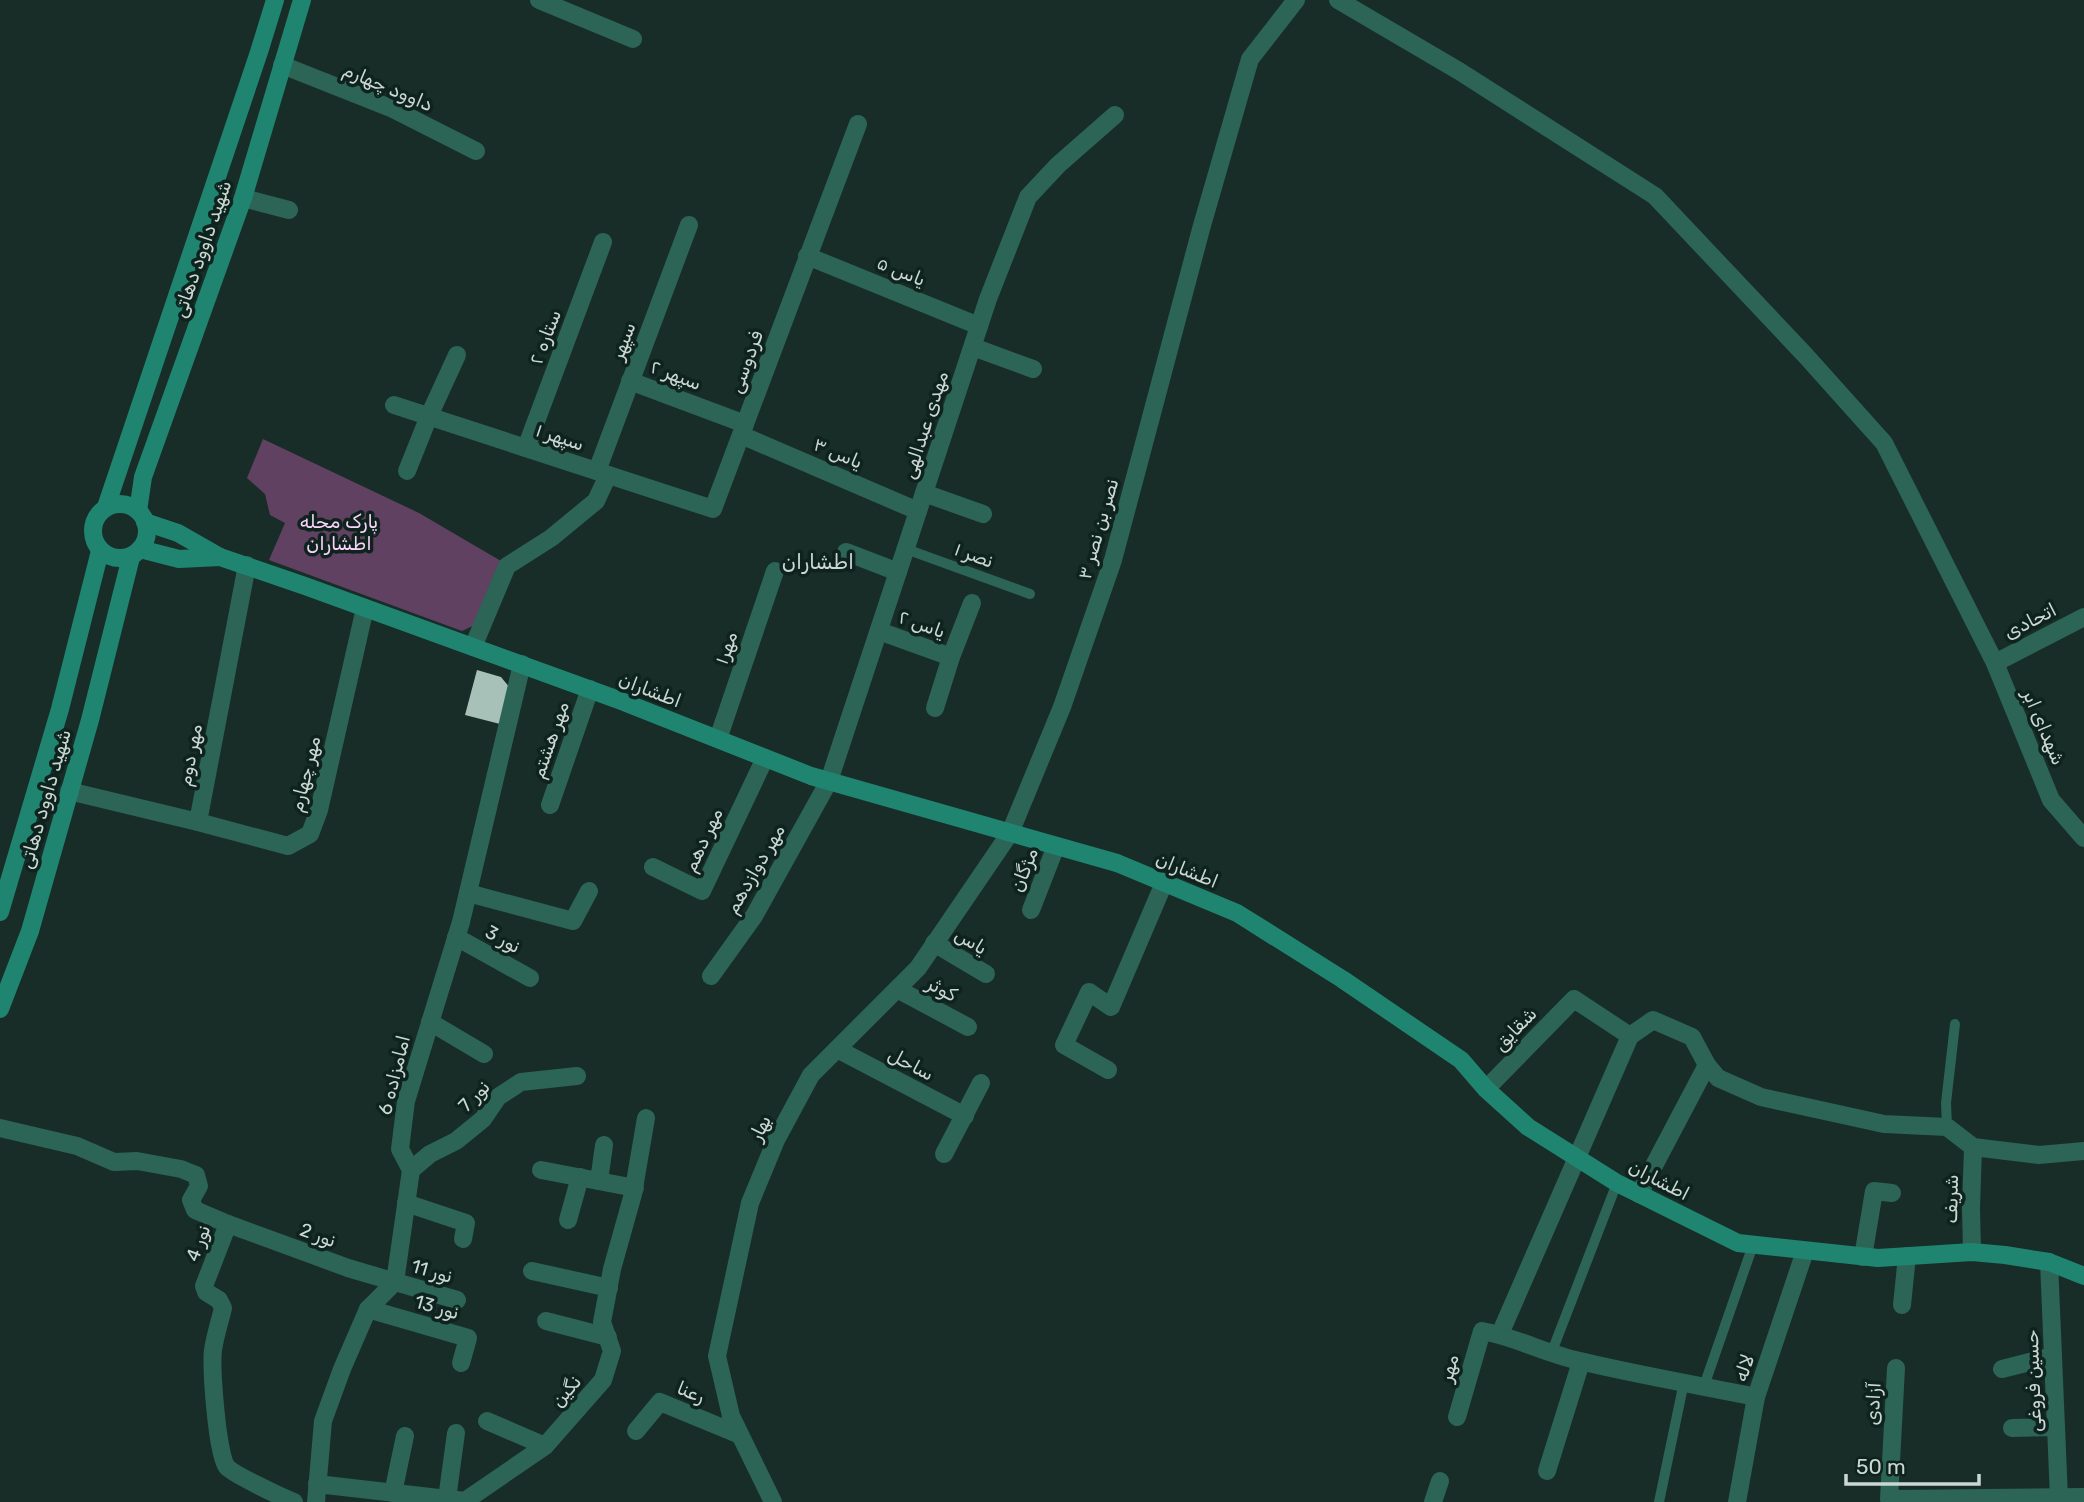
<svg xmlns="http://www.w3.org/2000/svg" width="2084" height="1502" viewBox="0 0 2084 1502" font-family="Rubik,'Noto Naskh Arabic',sans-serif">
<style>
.green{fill:#614162}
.building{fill:#a7c0b8}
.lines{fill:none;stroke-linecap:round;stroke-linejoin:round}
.lane{stroke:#2c6456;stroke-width:10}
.street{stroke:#2c6456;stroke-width:18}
.secondary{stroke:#1f8570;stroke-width:18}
.labels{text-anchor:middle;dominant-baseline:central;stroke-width:7;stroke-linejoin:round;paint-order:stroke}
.street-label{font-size:19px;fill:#cbd7d3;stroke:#0e231d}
.park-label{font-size:19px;fill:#fad3fa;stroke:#0e231d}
.neighbourhood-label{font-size:21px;fill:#cbd7d3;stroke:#0e231d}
</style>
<rect width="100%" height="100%" fill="#182d27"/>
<polygon class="green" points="263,439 419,513 501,561 477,624 462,631 269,560 285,523 270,515 265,494 247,478"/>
<polygon class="building" points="477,670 501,677 510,688 500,724 465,715"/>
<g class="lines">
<g class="lane">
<polyline points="906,549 1030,594"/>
<polyline points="1947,1127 1946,1103 1955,1024"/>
<polyline points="1551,1354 1617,1183"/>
<polyline points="1704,1386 1753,1245"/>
<polyline points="1659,1502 1684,1382"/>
</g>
<g class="street">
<polyline points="539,0 633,39"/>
<polyline points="1338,0 1459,71 1655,196 1806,356 1884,443 1995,663 2051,800 2084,838"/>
<polyline points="282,65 393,109 476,151"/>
<polyline points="243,198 289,210"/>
<polyline points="807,256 979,326"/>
<polyline points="973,347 1033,369"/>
<polyline points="630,381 745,424"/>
<polyline points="394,405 713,509 858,124"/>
<polyline points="741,435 918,511"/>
<polyline points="526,448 603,242"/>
<polyline points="407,471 429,416 457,355"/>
<polyline points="597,471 689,225"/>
<polyline points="924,493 983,514"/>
<polyline points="846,552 898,572"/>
<polyline points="879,631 951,657"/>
<polyline points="473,647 507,566 551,538 596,501 608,475"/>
<polyline points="1995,663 2084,617"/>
<polyline points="935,708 951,657 972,603"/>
<polyline points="718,739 775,571"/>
<polyline points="69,791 198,822 247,565"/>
<polyline points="550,805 590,689"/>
<polyline points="198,822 288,846 310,834 319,810 365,608"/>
<polyline points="653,867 702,891 765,758"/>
<polyline points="468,893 573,921 589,891"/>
<polyline points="1031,910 1056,846"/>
<polyline points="456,937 530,978"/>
<polyline points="934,943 986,974"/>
<polyline points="711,976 754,916 829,781 988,299 1028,197 1058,165 1115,115"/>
<polyline points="897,989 968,1027"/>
<polyline points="430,1022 484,1054"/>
<polyline points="837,1049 965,1116"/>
<polyline points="1108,1070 1064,1045 1089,992 1111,1007 1164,883"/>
<polyline points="1486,1089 1574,999 1630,1036 1653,1020 1692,1037 1707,1065 1718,1078 1761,1097 1884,1124 1947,1127 1973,1147 2039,1155 2084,1151"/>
<path d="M0,1128L77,1146L114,1162L137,1161L181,1169L196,1175L199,1186L191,1200L195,1210L228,1224L204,1286L206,1292L219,1300L223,1308C220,1321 215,1336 213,1350C211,1367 217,1456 227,1467C233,1474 283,1498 294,1502"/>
<polyline points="944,1154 981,1083"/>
<polyline points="411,1170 430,1154 456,1141 483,1119 498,1097 521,1082 577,1076"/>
<polyline points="541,1170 635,1188"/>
<polyline points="599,1181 604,1145"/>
<polyline points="1639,1194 1707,1065"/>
<polyline points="406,1203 466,1223 463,1239"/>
<polyline points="568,1220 580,1177"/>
<polyline points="228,1224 348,1268 457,1300"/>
<polyline points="1972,1252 1971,1208 1973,1147"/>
<polyline points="1863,1257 1874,1191 1892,1193"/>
<polyline points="2049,1262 2059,1498"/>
<polyline points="532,1271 609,1288"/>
<polyline points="1902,1305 1907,1256"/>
<polyline points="368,1309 468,1338 461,1363"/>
<polyline points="546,1321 608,1337"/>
<polyline points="1500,1334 1630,1036"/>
<polyline points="1896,1368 1889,1499 2084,1497"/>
<polyline points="2002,1369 2053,1356"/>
<path d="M1457,1417L1482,1331C1516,1337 1546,1354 1580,1361C1638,1375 1698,1385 1756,1397"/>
<polyline points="487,1421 545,1446"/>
<polyline points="2012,1428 2056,1427"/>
<polyline points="636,1431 660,1402 740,1435"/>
<polyline points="1547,1471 1581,1362"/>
<polyline points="317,1484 465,1501 545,1446 603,1380 612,1351 602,1322 612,1269 633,1194 646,1118"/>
<polyline points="393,1493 405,1436"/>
<polyline points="447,1499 456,1433"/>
<polyline points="316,1502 323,1421 342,1369 368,1309 395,1282 411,1170 400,1149 406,1101 461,922 522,664"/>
<polyline points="773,1502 731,1416 717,1356 750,1203 776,1140 811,1075 918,968 1010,833 1062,707 1113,560 1201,229 1250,59 1296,0"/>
<polyline points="1433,1502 1440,1481"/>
<polyline points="1737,1502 1756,1397 1805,1251"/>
</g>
<g class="secondary">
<circle cx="120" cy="531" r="27"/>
<polyline points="106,507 259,52 275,0"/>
<polyline points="138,511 143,477 243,198 302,0"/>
<polyline points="145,522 178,533 220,557 305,586 616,699 811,776 1117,863 1237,913 1342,979 1461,1060 1486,1089 1528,1127 1617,1183 1738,1243 1878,1258 1972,1252 2005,1255 2049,1262 2084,1276"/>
<polyline points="140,549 179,559 220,557"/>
<polyline points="0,912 60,709 100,551"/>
<polyline points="0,1009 30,931 90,720 131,557"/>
</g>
</g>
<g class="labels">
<g class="street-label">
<text transform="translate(388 87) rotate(23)">داوود چهارم</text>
<text transform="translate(202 249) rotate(-71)">شهید داوود دهاتی</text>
<text transform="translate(901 271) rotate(22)">یاس ۵</text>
<text transform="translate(545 337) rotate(-69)">ستاره ۲</text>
<text transform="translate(623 341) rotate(-69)">سپهر</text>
<text transform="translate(746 362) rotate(-70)">فردوسی</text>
<text transform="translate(676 375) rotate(21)">سپهر ۲</text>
<text transform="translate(925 425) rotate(-72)">مهدی عبدالهی</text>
<text transform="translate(560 437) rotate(18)">سپهر ۱</text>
<text transform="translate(838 453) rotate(23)">یاس ۳</text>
<text transform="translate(1098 529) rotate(-74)">نصر بن نصر ۳</text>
<text transform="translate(974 555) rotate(20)">نصر ۱</text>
<text transform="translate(2030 621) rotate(-27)">اتحادی</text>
<text transform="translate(922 624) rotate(20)">یاس ۲</text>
<text transform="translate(726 648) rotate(-71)">مهر۱</text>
<text transform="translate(650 690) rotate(21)">اطشاران</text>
<text transform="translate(2044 727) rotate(67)">شهدای ابر</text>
<text transform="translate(550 740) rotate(-71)">مهر هشتم</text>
<text transform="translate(190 755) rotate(-79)">مهر دوم</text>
<text transform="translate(305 774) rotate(-76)">مهر چهارم</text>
<text transform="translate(45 799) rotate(-74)">شهید داوود دهاتی</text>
<text transform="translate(703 840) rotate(-65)">مهر دهم</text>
<text transform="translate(755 869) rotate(-60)">مهر دوازدهم</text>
<text transform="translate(1024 870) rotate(-69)">مژگان</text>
<text transform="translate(1187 870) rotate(22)">اطشاران</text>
<text transform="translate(503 939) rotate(29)">نور 3</text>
<text transform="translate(971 941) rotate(31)">یاس</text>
<text transform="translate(942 989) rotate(28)">کوثر</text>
<text transform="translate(1515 1029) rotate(-46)">شقایق</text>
<text transform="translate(911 1064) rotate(28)">ساحل</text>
<text transform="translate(394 1075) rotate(-76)">امامزاده 6</text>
<text transform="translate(474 1096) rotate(-46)">نور 7</text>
<text transform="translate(760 1128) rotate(-64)">بهار</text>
<text transform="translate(1659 1180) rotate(27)">اطشاران</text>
<text transform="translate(1951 1199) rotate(-89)">شریف</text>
<text transform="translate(318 1235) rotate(20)">نور 2</text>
<text transform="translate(198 1243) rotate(-69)">نور 4</text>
<text transform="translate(432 1271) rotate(16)">نور 11</text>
<text transform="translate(437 1307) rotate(16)">نور 13</text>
<text transform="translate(1449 1368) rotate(-74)">مهر</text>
<text transform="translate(1744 1368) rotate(-71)">لاله</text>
<text transform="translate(2033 1381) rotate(-92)">حسین فروغی</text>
<text transform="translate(566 1391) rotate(-49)">نگین</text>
<text transform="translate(691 1392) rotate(22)">رعنا</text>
<text transform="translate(1873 1404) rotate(-87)">آزادی</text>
</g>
<g class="park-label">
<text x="339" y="521">پارک محله<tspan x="339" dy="22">اطشاران</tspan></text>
</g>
<g class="neighbourhood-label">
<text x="818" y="561">اطشاران</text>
</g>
</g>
<path d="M1846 1474v10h133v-10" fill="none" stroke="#cbd7d3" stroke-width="3.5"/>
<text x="1856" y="1474" font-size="21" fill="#cbd7d3" stroke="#0e231d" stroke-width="5" paint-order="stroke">50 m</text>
</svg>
